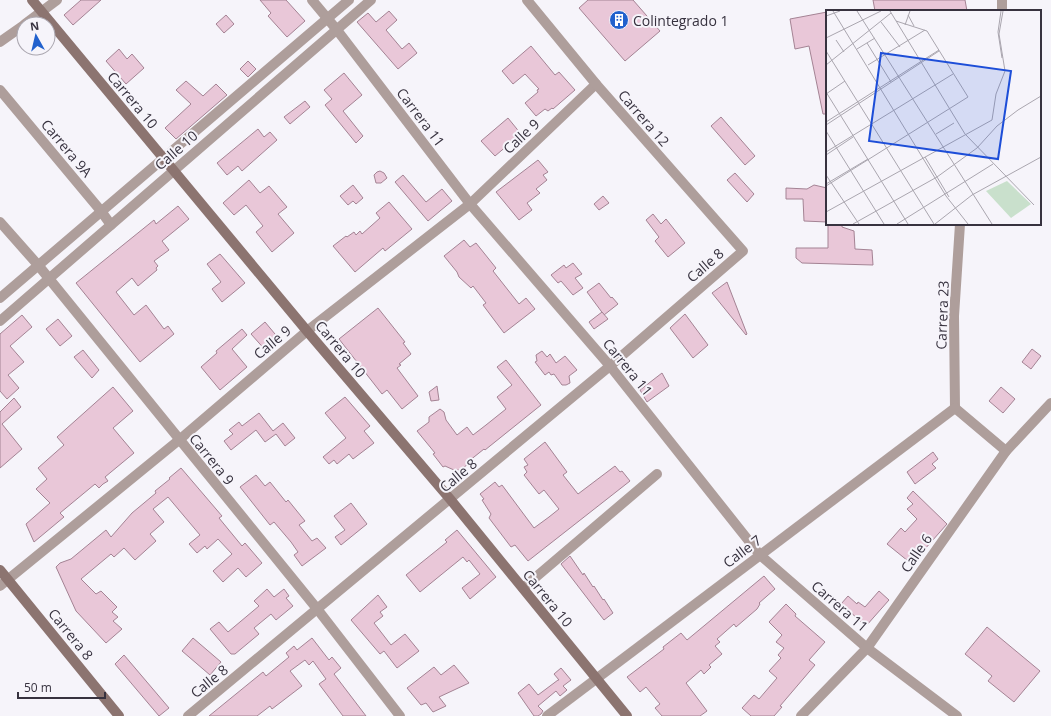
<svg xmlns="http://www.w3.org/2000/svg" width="1051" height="716" viewBox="0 0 1051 716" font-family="'Open Sans',sans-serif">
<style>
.building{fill:#e9c7d8;stroke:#a48394}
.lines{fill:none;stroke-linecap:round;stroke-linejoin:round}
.street{stroke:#ae9e9b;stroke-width:10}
.secondary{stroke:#8c7470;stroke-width:10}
.labels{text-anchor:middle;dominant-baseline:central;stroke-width:4;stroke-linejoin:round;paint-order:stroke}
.poi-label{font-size:14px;fill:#37323f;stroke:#f6f4fa;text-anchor:start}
.street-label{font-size:14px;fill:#37323f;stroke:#f6f4fa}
.inset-road{fill:none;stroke:#aaa6af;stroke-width:1}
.view{fill:#1d4ed8;fill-opacity:0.15;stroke:#1d4ed8;stroke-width:2}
.inset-edge{fill:none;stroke:#37323f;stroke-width:2}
</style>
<rect width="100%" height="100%" fill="#f6f4fa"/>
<g class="building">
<polygon points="81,0 101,0 73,25 64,15"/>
<polygon points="260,0 286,0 305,21 287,37 268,16 271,13"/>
<polygon points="588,0 633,0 660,31 625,61 579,8"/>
<polygon points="873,0 965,0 967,11 875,11"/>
<polygon points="389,11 397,20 386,30 402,49 409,43 417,53 398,69 357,22 368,13 376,22"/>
<polygon points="827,12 827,114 823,114 809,46 795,49 790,19"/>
<polygon points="226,15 234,24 224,33 216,24"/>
<polygon points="531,46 555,75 559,72 575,90 553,109 552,108 548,111 545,109 536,116 525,103 538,92 537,90 539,89 525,74 513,84 502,71"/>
<polygon points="119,49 127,59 132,54 144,68 126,84 106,61"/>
<polygon points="248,61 256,69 248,77 240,69"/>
<polygon points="344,73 362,95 343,111 363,136 356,143 325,105 332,99 324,90"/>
<polygon points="186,81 203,96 216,84 227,95 176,139 165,128 191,104 176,90"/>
<polygon points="305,101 310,107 290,124 284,117"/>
<polygon points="721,117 755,156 745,165 711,126"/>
<polygon points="508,118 521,134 495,156 481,141"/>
<polygon points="258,129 264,137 270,132 277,140 242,171 238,166 227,175 217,163"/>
<polygon points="538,160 548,172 543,175 547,180 536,189 540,193 527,203 532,210 519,220 496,192"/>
<polygon points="380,171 384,173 387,178 381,183 376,183 374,175 377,172"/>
<polygon points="735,173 754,194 747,202 727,180"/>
<polygon points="403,175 426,202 442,189 452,201 428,221 395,182"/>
<polygon points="249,180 260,193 269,186 287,207 278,214 294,233 272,252 256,232 263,226 246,205 234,215 223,203"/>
<polygon points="353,185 363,198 356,204 353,201 348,205 340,196"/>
<polygon points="814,185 827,188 827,222 804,221 803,199 786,199 786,188 807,189"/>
<polygon points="603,196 609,203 599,210 594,204"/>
<polygon points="389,202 412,229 385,251 383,248 355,272 333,246 346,236 347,237 354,232 356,235 360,231 362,234 380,218 376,213"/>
<polygon points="178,206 189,219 162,241 169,250 154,261 158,266 156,268 157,270 138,286 132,278 116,292 134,315 146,305 164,329 168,326 174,334 140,362 76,283 154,220 156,224"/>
<polygon points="653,214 661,224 666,219 685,243 668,257 655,241 659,237 646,220"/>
<polygon points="828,224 842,224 842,227 854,231 855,249 872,250 873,265 802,263 796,258 796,248 828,248"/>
<polygon points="464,240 470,247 476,243 496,268 493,271 519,304 526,298 535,309 504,333 483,305 486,303 473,286 471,288 459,277 457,272 444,256"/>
<polygon points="220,254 245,283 222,302 212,289 221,282 207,264"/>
<polygon points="573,263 582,274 575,278 583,288 573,295 561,281 558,283 551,275 564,265 566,268"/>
<polygon points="727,282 747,334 746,335 712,293"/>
<polygon points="599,283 611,298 612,297 618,304 604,315 587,292"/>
<polygon points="378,308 405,342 403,343 411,354 399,364 401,365 397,368 418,396 402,409 387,390 382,394 339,339"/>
<polygon points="602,312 608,319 594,329 589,322"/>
<polygon points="685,314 708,345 693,358 670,328"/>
<polygon points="22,315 32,327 10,346 24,362 8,375 19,388 7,399 0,391 0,334"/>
<polygon points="58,319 72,336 60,346 46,329"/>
<polygon points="265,322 280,340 267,352 251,334"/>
<polygon points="242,329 247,335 232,349 247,367 220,390 201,367 217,353 216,351"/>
<polygon points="1032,349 1041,356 1031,369 1022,362"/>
<polygon points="83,350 99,370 92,378 74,357"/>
<polygon points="542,351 547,357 550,354 556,363 565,356 577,370 569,376 570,383 566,385 562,385 554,374 551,375 549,372 545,375 535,362 537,361 536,355"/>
<polygon points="506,360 541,405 485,450 484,449 469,461 470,462 461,470 454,470 445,466 443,467 433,454 435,453 417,431 429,422 429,417 440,409 444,412 446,420 457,435 467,427 473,435 486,425 506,409 497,397 512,385 497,367"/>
<polygon points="662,373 669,386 647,402 640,390"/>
<polygon points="437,386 439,400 431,401 429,392"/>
<polygon points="113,387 133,411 113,428 134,453 105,477 108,481 103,484 99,488 95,484 60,513 64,517 34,542 26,524 50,503 36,489 47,479 38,468 64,445 57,437"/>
<polygon points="1001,387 1015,399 1003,413 989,401"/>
<polygon points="345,397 370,426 364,431 374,443 353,459 349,454 337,464 334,460 329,464 323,457 346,438 325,413"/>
<polygon points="14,398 21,407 2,424 22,449 0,468 0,412"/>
<polygon points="259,413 273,431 283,423 295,438 285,446 276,434 265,442 256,430 231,450 224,441 233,434 229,430 239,422 242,426"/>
<polygon points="545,442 567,472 563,475 578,494 615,466 620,472 622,471 630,481 528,561 515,545 511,547 489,518 491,514 482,500 484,499 480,494 495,482 499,487 502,485 534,528 549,517 559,509 544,490 539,494 524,475 527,472 524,467 528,465 524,459"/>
<polygon points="933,452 938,459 932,464 936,468 915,484 907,472"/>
<polygon points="181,468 222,516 219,518 242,546 245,543 262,563 246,577 238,568 223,582 213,571 232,554 218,539 207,549 205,546 197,553 189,544 200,535 168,497 153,509 164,522 150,534 156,541 135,560 124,548 114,557 111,554 81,579 96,594 101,591 117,607 112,612 118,617 113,621 122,629 106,643 76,611 56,567 60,563 71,559 106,530 111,537 132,513 156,493 155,491 170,479 169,478"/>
<polygon points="256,475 265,486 270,482 286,502 288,500 305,521 299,525 312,541 317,538 326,548 302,566 294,555 298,552 291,542 274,522 270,525 240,487"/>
<polygon points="913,491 947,524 924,550 921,547 908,561 887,544 901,528 905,532 917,519 907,509 913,504 907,498"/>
<polygon points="351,503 367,524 341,545 335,537 345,530 334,516"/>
<polygon points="457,530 496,577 470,599 462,588 480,574 469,560 467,562 463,557 420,592 406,575 447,542 445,540"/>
<polygon points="570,556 583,575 584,573 593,587 594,586 603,600 604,599 613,613 604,620 561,564"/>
<polygon points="764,576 775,589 759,603 760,604 757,609 736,627 734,624 717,639 720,642 715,646 722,654 709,665 711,667 704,674 701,670 686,683 707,711 700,716 662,716 655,708 660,704 646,687 640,692 627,677 664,649 663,647 681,633 687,640"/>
<polygon points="267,589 274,597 284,589 289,596 286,598 293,606 276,620 271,614 254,628 259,634 235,654 231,654 210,629 219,622 228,632 259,606 254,601"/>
<polygon points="879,591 889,600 866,626 841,604 848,596 857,604 858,602 865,607"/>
<polygon points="378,595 387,607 380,612 383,616 374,623 391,645 405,634 419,651 397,668 384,651 380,654 351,620"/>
<polygon points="786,604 796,614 795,616 825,642 809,660 815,665 780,706 782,707 774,716 751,716 742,708 754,695 759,699 777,678 769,671 781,658 778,655 784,648 776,642 782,635 769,622"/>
<polygon points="987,627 1040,671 1014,702 988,681 992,676 965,654"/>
<polygon points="193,638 221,662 210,675 182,651"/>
<polygon points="312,638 329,660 332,657 341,668 334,674 366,716 343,716 319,684 326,679 313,661 309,665 305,660 290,671 302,686 272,709 270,706 257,716 209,716 263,672 266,676 289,657 286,653 294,646 297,650"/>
<polygon points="124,655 169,708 159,716 115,664"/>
<polygon points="454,665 469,683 439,697 446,706 433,712 426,703 421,705 407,688 434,667 441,675"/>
<polygon points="561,668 571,680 563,686 567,690 560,696 556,691 538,706 543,711 541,714 538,716 534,716 518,693 529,684 538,695 558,680 559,680 554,674"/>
</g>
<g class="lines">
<g class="street">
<polyline points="312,0 337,30 470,204 610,366 760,555 867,648 957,716"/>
<polyline points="1002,0 1002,11"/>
<polyline points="25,24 57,0"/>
<polyline points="0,42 24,25"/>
<polyline points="0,90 101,211 111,225"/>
<polyline points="0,222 38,265 318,610 400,716"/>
<polyline points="0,298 349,0"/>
<polyline points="0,321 371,0"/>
<polyline points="955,408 954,316 960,224"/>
<polyline points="955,408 1006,451"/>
<polyline points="0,586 179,440 307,331 470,204 596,84"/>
<polyline points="523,588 657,474"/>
<polyline points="188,716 610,366 743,251 596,84 527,0"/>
<polyline points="547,716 955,408"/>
<polyline points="801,716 867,648 1006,451 1051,403"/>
</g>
<g class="secondary">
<polyline points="32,0 307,331 450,499 627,716"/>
<polyline points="0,570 119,716"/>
</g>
</g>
<defs>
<symbol id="building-disc" viewBox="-11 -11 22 22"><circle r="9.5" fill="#2161cd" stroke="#f6f4fa"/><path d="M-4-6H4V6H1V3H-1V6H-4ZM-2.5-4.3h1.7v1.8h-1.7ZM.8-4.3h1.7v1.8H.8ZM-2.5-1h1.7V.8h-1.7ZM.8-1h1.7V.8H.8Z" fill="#fff"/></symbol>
</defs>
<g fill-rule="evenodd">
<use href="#building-disc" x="608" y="9" width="22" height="22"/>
</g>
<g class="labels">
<g class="poi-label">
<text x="633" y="20">Colintegrado 1</text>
</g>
<g class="street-label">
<text transform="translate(133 100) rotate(50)">Carrera 10</text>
<text transform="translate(421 117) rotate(53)">Carrera 11</text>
<text transform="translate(644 118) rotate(49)">Carrera 12</text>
<text transform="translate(521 136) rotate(-43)">Calle 9</text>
<text transform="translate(67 148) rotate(50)">Carrera 9A</text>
<text transform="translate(176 150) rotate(-41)">Calle 10</text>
<text transform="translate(705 265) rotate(-41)">Calle 8</text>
<text transform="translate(942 315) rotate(-88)">Carrera 23</text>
<text transform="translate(272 342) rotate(-40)">Calle 9</text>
<text transform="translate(341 349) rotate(50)">Carrera 10</text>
<text transform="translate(628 367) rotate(51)">Carrera 11</text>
<text transform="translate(212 459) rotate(51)">Carrera 9</text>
<text transform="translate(458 475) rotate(-40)">Calle 8</text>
<text transform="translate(742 551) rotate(-37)">Calle 7</text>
<text transform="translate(916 553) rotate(-55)">Calle 6</text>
<text transform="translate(548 598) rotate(51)">Carrera 10</text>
<text transform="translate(840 606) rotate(41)">Carrera 11</text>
<text transform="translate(71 634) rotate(51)">Carrera 8</text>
<text transform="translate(209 681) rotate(-39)">Calle 8</text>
</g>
</g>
<g transform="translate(826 10)">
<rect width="215" height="215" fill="#f6f4fa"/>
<path d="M181,171L205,194L185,208L160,181Z" fill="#c9e0cc"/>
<path class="inset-road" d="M7,1L120,186L142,214M31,1L166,214M64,1L139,124L208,195M175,1L172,22L176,48M82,5L88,16M0,6L14,1M55,12L74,37M79,15L84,1M0,28L55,1M10,30L18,42M41,33L65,72M31,39L49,28M0,41L108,214M0,55L65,3M42,55L99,20M0,82L82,214M0,84L19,71M166,110L170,84L179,61L173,24L177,1M0,112L113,40M0,115L113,41M0,121L58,214M110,124L128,113M0,142L127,64M0,145L27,127M99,147L123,187M0,165L33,214M0,174L42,149M0,176L142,87L101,21L70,11M0,202L166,110M27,214L111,167L151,138L171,116L192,100L215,86M71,214L167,154M109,214L146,185L215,147"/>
<path class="view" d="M55,43L185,61L172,149L43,131Z"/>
<rect width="215" height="215" class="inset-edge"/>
</g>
<g transform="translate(36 36) rotate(352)"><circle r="19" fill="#f6f4fa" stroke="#aaa6af"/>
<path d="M0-3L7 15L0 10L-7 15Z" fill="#2161cd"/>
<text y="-6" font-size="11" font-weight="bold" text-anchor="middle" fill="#37323f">N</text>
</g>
<path d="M18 692v6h87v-6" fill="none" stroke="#37323f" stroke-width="2"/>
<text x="24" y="692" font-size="12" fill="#37323f" stroke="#f6f4fa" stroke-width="3" paint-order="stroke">50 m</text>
</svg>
